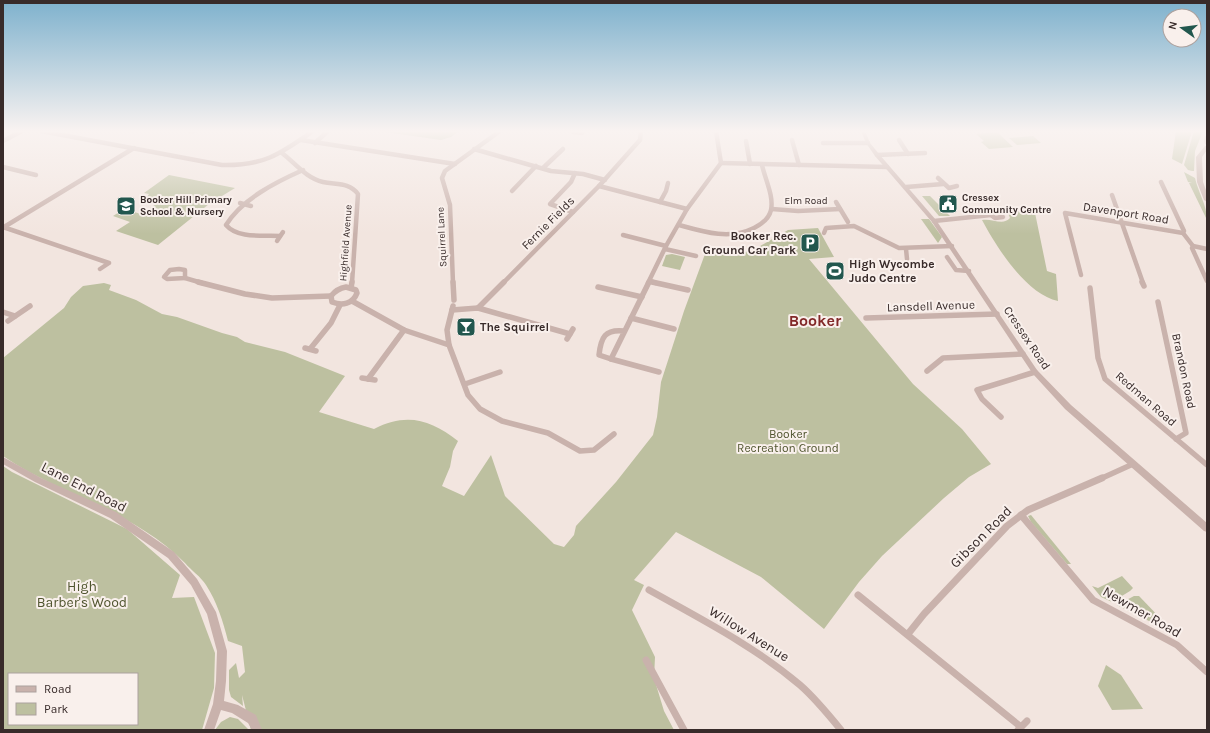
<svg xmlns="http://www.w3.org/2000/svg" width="1210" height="733" viewBox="0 0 1210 733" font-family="Karla,sans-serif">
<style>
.green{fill:#bdc0a0;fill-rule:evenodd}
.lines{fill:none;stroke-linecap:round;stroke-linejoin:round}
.minor-far2{stroke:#c9b2ac;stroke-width:4.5}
.minor-far1{stroke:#c9b2ac;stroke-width:5.5}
.minor{stroke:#c9b2ac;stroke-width:7}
.tertiary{fill:#c9b2ac;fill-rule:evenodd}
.labels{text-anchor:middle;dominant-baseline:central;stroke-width:4;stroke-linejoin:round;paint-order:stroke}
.far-poi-label{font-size:10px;font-weight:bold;fill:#382b2a;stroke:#f9f0ec;text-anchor:start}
.far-street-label{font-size:10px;fill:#382b2a;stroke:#f9f0ec}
.street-label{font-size:12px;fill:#382b2a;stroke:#f9f0ec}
.poi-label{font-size:12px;font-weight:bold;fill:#382b2a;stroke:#f9f0ec;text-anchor:start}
.park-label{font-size:12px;fill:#50552f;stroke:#f9f0ec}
.near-street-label{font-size:14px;fill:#382b2a;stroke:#f9f0ec}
.near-park-label{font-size:14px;fill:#50552f;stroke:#f9f0ec}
.district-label{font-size:16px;font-weight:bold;fill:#822828;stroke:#f9f0ec}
</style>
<rect width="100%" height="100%" fill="#f2e5df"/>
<g class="green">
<polygon points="378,131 459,131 451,137 441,140"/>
<polygon points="1176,131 1192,131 1182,164 1172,159"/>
<polygon points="1194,131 1203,131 1195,151 1194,171 1192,171 1188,170 1184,165"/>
<polygon points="997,132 1013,147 989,149 981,142 984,141 976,134"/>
<polygon points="1033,136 1041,143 1017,145 1009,138"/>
<path d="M1184,172L1195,178C1198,192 1207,205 1207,220L1189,183H1192L1188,182Z"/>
<polygon points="169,175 235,188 209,204 158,245 116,231 130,222 113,216 124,209 141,214 161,201 147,197 149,194 144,193"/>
<polygon points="922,196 930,196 950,216 939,216"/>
<path d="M1034,208L1047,271L1056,274L1058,301C1026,294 997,248 982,220C992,218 1003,226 1010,218L1008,213Z"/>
<polygon points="921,219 929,219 942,237 938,243"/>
<path d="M818,228L834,257L809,259L913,384L962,429L991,464L969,477L944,498L882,556L859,582L824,629L761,577L676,532L634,580L644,585L632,610L655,657L654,678L664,711L674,730H251L242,695L243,706L231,697L229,690V670L236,663L239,678L245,672L242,646L228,641C223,621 217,602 206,585C201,577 191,570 185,563C131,509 63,497 3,456V358L64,308L71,297L83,286L104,283L111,285L109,290L136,300L162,314L177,317L222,333L237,337L245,342L285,352L345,376L319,412L374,429C407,412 431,420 458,441L453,451L450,467L442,486L464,496L491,455L505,496L554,544L564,547L574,535L576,526L616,482L653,435L657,417L661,382L684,311L705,254H738L755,249L788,230Z"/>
<polygon points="672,254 685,257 680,270 662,266 666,255"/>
<path d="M3,466L12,472L127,529L180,575L172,598L194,597L215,653L214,688L202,730H3ZM9,674H137V724H9Z"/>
<polygon points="1031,515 1071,564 1067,564 1031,522 1028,516"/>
<polygon points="1122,576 1133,588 1130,591 1112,602 1101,597 1092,586 1098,588"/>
<polygon points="1134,596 1139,596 1162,620 1157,625 1117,605"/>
<polygon points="1106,665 1121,675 1143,709 1112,710 1098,686"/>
<polygon points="230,717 238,719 249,730 215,730 221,722"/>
</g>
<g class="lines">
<g class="minor-far2">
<path d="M41,131L222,165C264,166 280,154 313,131"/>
<polyline points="189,131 194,131"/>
<polyline points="573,132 582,133"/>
<polyline points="301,140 455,164"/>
<polyline points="792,140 799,165"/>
<polyline points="899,140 908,154"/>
<polyline points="3,141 22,131"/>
<polyline points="746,141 750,164"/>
<polyline points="315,143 328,131"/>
<polyline points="823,143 868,143"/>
<polyline points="474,149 551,171 583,174 605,180"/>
<path d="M282,153C295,163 306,178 323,182C336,185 349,182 358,194L352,283"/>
<polyline points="877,155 925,153"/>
<polyline points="721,163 887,167"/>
<polyline points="3,167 36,175"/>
<polyline points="543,168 563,149"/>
<polyline points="938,178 949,188 957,186"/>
<polyline points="1161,182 1184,231 1183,233 1193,246 1192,248 1207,281"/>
<polyline points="599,186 687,209"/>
<polyline points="906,187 943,184"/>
<polyline points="512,191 536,166"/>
<polyline points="1112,195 1143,283"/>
<polyline points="660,202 666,191 668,183"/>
<polyline points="836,202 848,222"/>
<polyline points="240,203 251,206"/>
<polyline points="772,209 798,211 840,209"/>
<polyline points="573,212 550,204 571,182 575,173"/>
<polygon points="992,212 999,213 1003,217 995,218 991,215"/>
<polyline points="934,221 991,215"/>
<path d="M679,225C704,232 730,240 754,228C762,224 769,219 771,210C774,196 765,179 762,165"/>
<polyline points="3,227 109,263 100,269"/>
<polyline points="4,227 134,148"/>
<polyline points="824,233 826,228 854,226 899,248 952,246"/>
<polyline points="623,235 666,246"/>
<path d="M280,236C263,235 238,239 226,225C242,199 276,182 303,170"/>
<polyline points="277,241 283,232"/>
<polyline points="1193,246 1207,249"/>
<polyline points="665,249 696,256"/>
<polyline points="906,249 907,259"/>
<polyline points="947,257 956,270 969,271"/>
<polygon points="179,269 185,270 185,278 167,279 164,277 170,270"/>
<polyline points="1081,275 1065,213 1183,233"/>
<polyline points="185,278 202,283"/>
<polyline points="650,281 656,283"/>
<polyline points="453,283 450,205 442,178 445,171 500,131"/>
<polyline points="503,283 599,186 640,140 641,131"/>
<polyline points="648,283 666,246 687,209 721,163 716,131"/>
</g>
<g class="minor-far1">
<polyline points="198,282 245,294 272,298 331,296"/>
<polyline points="453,282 454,300"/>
<polyline points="652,282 688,290"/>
<polyline points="1142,282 1144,286"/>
<path d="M346,287L356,290L357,293C353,304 342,306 332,302L331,296C335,291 340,288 346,287Z"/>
<polyline points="598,287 642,297"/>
<polyline points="351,288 352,282"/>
<polyline points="1090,288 1098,358 1105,379 1207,465"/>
<polyline points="352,301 404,330 449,345 468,395 480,409 502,421 548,433 580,451 594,450 614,434"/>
<polyline points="1158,302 1186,433 1176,439"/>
<polyline points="478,308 504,282"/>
<polyline points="452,310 478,308 570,334"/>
<polyline points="3,312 15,316"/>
<polyline points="631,318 674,329"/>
<polyline points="866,318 997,314"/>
<polyline points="8,321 30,306"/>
<path d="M624,331C605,329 601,337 599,355L611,359L649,282"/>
<polyline points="567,339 573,329"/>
<polyline points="449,345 447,330 453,306"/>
<polyline points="305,348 316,351"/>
<polyline points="310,349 331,323 340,305"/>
<polyline points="611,359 659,372"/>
<polyline points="927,371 943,358 1023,354"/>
<polyline points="362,378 375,380"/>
<polyline points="368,379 404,330"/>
<polyline points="465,384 500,372"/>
<polyline points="1001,417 982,399 977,390 1035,372"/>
<polyline points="1100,479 1133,464"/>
</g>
<g class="minor">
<polyline points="1021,515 1093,600 1177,645 1207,672"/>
<path d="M649,590C701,619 754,646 800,685C815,698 828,714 841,730"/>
<polyline points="858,595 1021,727"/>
<polyline points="908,634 924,614 1007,526 1028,510 1102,478"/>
<polyline points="646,660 684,730"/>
<polyline points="1018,730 1027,721"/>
</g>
<g class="tertiary">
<polygon points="861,131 865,131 870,143 879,154 936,220 1037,370 1071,405 1207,523 1207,532 1204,531 1065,409 1033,374 932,222 875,156 866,143"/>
<polygon points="1205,136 1207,136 1207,144 1205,144 1204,141"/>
<polygon points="1205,146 1207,146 1207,150 1202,157 1203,182 1207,193 1207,202 1204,200 1197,182 1196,157"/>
<polygon points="3,457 41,478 116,512 174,552 197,579 216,612 227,651 226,681 224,701 238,705 256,715 262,730 252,730 248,723 232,713 221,710 214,730 204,730 213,704 216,681 217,651 207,614 191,585 168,558 110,518 35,482 3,464"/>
</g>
</g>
<linearGradient id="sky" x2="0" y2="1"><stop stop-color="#7eb1cd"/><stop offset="0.56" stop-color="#f9f3f1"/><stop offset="1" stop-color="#f9f3f1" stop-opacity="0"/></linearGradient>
<rect width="1210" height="234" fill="url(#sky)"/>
<defs>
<symbol id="civic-square" viewBox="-11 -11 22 22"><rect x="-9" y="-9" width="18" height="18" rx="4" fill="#22574e" stroke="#f9f0ec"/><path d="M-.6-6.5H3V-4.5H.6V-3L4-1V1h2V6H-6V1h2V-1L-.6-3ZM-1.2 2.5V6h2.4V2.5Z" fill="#fff"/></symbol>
<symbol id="school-square" viewBox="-11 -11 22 22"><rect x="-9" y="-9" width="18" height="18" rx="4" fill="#22574e" stroke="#f9f0ec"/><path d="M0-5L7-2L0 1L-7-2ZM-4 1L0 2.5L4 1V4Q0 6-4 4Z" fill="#fff"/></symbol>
<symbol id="parking-square" viewBox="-11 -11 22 22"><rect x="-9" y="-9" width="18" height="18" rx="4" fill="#22574e" stroke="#f9f0ec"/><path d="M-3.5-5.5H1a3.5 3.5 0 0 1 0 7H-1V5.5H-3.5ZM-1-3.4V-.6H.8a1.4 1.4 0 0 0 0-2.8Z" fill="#fff"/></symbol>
<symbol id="stadium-square" viewBox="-11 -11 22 22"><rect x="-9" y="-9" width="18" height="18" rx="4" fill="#22574e" stroke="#f9f0ec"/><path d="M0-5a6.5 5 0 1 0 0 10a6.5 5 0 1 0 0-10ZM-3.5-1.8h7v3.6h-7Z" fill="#fff"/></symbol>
<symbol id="bar-square" viewBox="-11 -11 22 22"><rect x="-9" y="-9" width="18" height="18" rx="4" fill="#22574e" stroke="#f9f0ec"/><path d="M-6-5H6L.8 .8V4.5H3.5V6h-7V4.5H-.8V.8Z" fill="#fff"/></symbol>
</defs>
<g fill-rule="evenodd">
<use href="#civic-square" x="937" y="193" width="22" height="22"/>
<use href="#school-square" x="115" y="195" width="22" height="22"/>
<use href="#parking-square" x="799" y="232" width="22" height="22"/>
<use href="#stadium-square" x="824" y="260" width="22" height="22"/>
<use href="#bar-square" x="455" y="316" width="22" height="22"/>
</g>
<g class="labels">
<g class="far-poi-label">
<text x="962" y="198">Cressex<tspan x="962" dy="12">Community Centre</tspan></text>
<text x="140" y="200">Booker Hill Primary<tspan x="140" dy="12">School &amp; Nursery</tspan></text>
</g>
<g class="far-street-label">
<text x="806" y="201">Elm Road</text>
<text transform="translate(442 237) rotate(-93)">Squirrel Lane</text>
<text transform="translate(346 243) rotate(-86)">Highfield Avenue</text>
</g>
<g class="street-label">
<text transform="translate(1126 213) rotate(9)">Davenport Road</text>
<text transform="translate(548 223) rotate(-45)">Fernie Fields</text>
<text transform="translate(931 306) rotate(-2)">Lansdell Avenue</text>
<text transform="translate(1027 338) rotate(56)">Cressex Road</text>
<text transform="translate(1184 371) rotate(78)">Brandon Road</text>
<text transform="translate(1146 399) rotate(41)">Redman Road</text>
</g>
<g class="poi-label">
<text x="796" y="236" text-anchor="end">Booker Rec.<tspan x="796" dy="14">Ground Car Park</tspan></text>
<text x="849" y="264">High Wycombe<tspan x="849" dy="14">Judo Centre</tspan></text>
<text x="480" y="327">The Squirrel</text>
</g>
<g class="park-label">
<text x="788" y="434">Booker<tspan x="788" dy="14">Recreation Ground</tspan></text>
</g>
<g class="near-street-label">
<text transform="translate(84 487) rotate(27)">Lane End Road</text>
<text transform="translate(981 537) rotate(-45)">Gibson Road</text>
<text transform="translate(1142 612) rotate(30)">Newmer Road</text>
<text transform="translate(749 634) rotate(32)">Willow Avenue</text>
</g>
<g class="near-park-label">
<text x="82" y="586">High<tspan x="82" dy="16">Barber's Wood</tspan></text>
</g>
<g class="district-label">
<text x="815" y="320">Booker</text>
</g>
</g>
<rect width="1210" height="733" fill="none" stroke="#382b2a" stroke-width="8"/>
<rect x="8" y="673" width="130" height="52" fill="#f9f0ec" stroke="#aca19e"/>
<rect x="16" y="686" width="20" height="6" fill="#c9b2ac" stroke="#aca19e"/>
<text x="44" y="693" font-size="12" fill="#382b2a">Road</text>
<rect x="16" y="703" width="20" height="12" fill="#bdc0a0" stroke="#aca19e"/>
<text x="44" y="713" font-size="12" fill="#382b2a">Park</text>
<g transform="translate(1182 28) rotate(284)"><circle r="19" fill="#f9f0ec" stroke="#aca19e"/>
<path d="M0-3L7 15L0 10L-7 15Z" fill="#22574e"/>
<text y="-6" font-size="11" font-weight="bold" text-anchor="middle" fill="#382b2a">N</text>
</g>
</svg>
